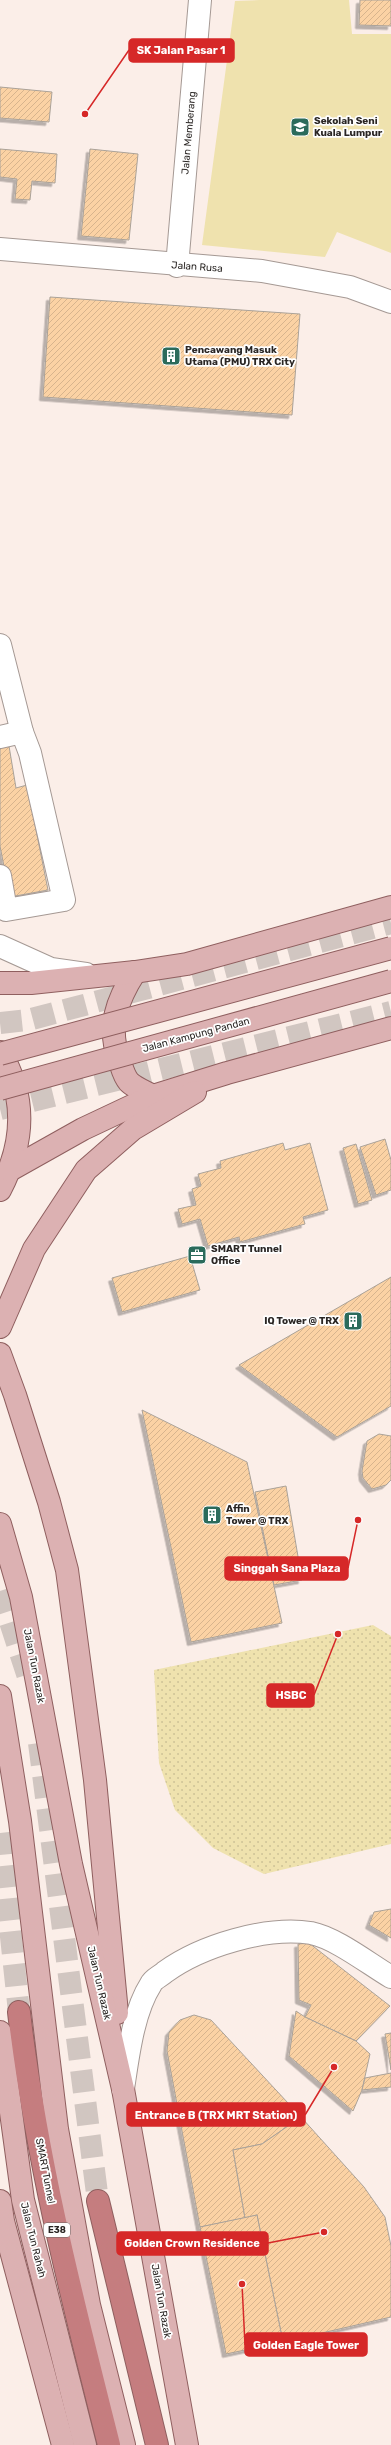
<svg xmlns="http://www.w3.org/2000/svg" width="391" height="2445" viewBox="0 0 391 2445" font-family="Rubik,sans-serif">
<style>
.grass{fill:url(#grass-dots)}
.park{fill:#efe2ae}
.building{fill:url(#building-hatch);stroke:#aaa299;filter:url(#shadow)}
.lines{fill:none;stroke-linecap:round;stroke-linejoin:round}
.highway-tunnel{stroke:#d1c6c1;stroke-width:22;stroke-dasharray:22 11;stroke-linecap:butt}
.minor-casing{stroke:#a59994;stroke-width:24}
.major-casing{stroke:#8f5f5f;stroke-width:24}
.highway-casing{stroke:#8f5f5f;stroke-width:24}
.minor{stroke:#fff;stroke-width:22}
.major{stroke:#dcb1b2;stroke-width:22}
.highway{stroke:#c57d7f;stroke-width:22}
.major-bridge-casing{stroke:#8f5f5f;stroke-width:24;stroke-linecap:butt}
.major-bridge{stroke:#dcb1b2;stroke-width:22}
.labels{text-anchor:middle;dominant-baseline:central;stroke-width:3.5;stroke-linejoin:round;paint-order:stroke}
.shield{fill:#fefefe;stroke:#6a6765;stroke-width:1}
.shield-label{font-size:9px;font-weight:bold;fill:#2a2624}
.poi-label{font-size:10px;font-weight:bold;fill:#2a2624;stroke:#fefefe;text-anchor:start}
.street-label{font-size:10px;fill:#2a2624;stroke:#fefefe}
.leader{fill:none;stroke:#d62828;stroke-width:1.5}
.callout-dot{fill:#d62828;stroke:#fefefe;stroke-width:1.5}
.callout{fill:#d62828;stroke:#d62828;stroke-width:1.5}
.callout-label{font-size:11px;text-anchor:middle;font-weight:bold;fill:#fff}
</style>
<defs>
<pattern id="grass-dots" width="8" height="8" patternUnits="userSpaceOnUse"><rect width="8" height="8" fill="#efe2ae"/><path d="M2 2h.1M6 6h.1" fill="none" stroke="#cdc296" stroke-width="1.8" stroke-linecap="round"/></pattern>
<pattern id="building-hatch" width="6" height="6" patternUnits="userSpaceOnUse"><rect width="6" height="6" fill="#fbd2a4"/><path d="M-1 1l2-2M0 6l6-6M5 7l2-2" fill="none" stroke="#d7b48d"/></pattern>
<filter id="shadow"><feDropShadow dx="-3.5" dy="3.5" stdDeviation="0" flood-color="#0004"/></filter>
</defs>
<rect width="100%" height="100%" fill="#fbeee8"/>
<polygon class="grass" points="373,1625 391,1636 391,1844 264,1874 213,1848 175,1810 159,1763 154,1670"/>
<polygon class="park" points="260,0 349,0 352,34 391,34 391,253 337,232 325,257 202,245 235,1"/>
<g class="building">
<polygon points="360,0 391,0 391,26 359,25"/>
<polygon points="0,87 52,92 49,122 0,118"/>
<polygon points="0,149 57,154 55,183 32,181 30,200 15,199 17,179 0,177"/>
<polygon points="90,149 138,154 129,240 81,236"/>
<polygon points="50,297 300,314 292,415 43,397"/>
<polygon points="9,746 16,788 27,785 48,890 10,897 0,846 0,748"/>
<polygon points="385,1139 391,1160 391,1190 376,1195 360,1147"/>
<polygon points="283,1143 285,1150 310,1143 328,1210 303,1217 305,1224 240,1242 239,1237 208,1246 200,1219 182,1224 178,1209 196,1205 192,1189 201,1186 198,1174 221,1168 220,1161"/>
<polygon points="356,1144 372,1200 358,1204 343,1148"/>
<polygon points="190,1256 200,1290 122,1312 112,1278"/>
<polygon points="391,1277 391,1406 337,1437 239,1365"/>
<polygon points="142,1410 247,1462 282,1623 191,1642"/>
<polygon points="379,1434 391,1436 391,1480 386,1485 372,1489 363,1478 362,1471 367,1441"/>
<polygon points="286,1486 302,1580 274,1585 255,1492"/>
<polygon points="391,1909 391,1938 369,1925 374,1912"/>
<polygon points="309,1943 390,2006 356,2041 305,2017 311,2005 299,2000 298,1944"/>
<polygon points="296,2011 305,2017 356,2041 370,2054 362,2090 353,2111 289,2056"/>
<polygon points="194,2015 211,2020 301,2117 262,2144 233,2150 245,2218 200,2227 167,2051 169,2032 180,2020"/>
<polygon points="391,2033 391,2070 385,2034"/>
<polygon points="391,2073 391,2087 362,2090 365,2078"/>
<polygon points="301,2117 364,2187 385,2217 391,2246 391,2317 283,2342 257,2215 245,2218 233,2150 262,2144"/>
<polygon points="257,2215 283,2342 226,2354 200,2227"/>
</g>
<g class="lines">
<g class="highway-tunnel">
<polyline points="0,1023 28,1020 391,923"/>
<polyline points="0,1109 391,1012"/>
<polyline points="0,1591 30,1683"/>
<polyline points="39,1743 98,2201"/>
<polyline points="0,1833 19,2012"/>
</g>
<defs>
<g id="minor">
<polyline points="0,249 262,271 350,287 391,302"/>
<polyline points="177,266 200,0"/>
<polyline points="0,645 22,732 30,753 64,900 6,910 0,876"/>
<polyline points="0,737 22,732"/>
<polyline points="0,946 51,969 86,974"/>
<path d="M123,2089C128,2056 133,2012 151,1984C153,1979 161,1976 165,1972C201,1946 266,1926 311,1933C336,1938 369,1964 391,1977"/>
</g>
<g id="major">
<path d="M135,972C117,1000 107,1027 119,1059C122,1067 123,1075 129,1082C135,1088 146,1092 153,1096"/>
<polyline points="0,983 31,983 135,972 187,964 391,907"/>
<path d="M0,1052C27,1097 24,1144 0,1190"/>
<polyline points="10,1170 83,1129 153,1096 227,1073 391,1028"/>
<polyline points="0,1327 34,1249 86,1170 133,1129 195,1092"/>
<polyline points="0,1354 15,1395 49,1502 67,1570 95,1780 117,2013"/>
<polyline points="0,1524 21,1597 71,1864 123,2089 187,2445"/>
<polyline points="0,1696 20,1821 57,2129 89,2305 124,2445"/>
<polyline points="0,2032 23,2200 85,2445"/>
<polyline points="0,2201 3,2221 63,2445"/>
</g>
<g id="highway">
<path d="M19,2012C36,2159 73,2302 109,2445"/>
<polyline points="98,2201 157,2445"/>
</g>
</defs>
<use href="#minor" class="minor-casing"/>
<use href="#major" class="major-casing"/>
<use href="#highway" class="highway-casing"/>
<use href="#minor" class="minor"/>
<use href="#major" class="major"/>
<use href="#highway" class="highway"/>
<defs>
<g id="major-bridge">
<polyline points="0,1054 391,948"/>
<polyline points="0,1089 391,981"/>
</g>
</defs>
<use href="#major-bridge" class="major-bridge-casing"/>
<use href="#major-bridge" class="major-bridge"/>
</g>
<defs>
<symbol id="school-square" viewBox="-11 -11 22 22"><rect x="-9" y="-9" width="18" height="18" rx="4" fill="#2b6b5b" stroke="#fefefe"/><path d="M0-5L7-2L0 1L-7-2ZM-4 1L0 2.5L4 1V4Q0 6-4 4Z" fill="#fff"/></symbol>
<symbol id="building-square" viewBox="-11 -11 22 22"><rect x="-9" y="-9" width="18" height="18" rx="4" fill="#2b6b5b" stroke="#fefefe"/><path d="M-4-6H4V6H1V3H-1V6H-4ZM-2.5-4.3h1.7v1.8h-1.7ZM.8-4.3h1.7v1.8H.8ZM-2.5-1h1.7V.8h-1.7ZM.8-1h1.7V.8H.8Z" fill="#fff"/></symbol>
<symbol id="office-square" viewBox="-11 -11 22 22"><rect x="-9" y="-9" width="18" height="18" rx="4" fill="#2b6b5b" stroke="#fefefe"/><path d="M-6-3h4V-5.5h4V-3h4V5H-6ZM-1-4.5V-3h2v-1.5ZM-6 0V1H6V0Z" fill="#fff"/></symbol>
</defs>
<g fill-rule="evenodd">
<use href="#school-square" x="289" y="116" width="22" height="22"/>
<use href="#building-square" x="160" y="345" width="22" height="22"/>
<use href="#office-square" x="186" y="1244" width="22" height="22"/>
<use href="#building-square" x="342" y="1310" width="22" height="22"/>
<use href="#building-square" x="201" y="1504" width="22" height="22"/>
</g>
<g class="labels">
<rect class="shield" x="44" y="2223" width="26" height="14" rx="3"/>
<g class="shield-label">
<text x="57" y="2230">E38</text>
</g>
<g class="poi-label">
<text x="314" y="121">Sekolah Seni<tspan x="314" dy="12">Kuala Lumpur</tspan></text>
<text x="185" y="350">Pencawang Masuk<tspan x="185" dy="12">Utama (PMU) TRX City</tspan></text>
<text x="211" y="1249">SMART Tunnel<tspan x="211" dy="12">Office</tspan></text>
<text x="339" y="1321" text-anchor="end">IQ Tower @ TRX</text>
<text x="226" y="1509">Affin<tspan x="226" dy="12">Tower @ TRX</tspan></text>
</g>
<g class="street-label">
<text transform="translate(189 133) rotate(-85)">Jalan Memberang</text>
<text transform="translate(197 267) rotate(4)">Jalan Rusa</text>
<text transform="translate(196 1035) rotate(-15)">Jalan Kampung Pandan</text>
<text transform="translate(34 1666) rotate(79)">Jalan Tun Razak</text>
<text transform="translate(99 1983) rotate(77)">Jalan Tun Razak</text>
<text transform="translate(45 2171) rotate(79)">SMART Tunnel</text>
<text transform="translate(33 2240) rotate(76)">Jalan Tun Rahah</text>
<text transform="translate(161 2301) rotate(80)">Jalan Tun Razak</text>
</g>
</g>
<path class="leader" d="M85 114L129 50M358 1520L348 1568M338 1634L314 1695M334 2067L305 2115M324 2232L268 2243M242 2284L245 2345"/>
<g class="callout-dot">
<circle cx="85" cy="114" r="4"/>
<circle cx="358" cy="1520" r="4"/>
<circle cx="338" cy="1634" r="4"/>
<circle cx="334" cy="2067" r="4"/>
<circle cx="324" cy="2232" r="4"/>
<circle cx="242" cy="2284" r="4"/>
</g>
<g class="callout">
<rect x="129" y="39" width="105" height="23" rx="4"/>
<rect x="225" y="1557" width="123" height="23" rx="4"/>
<rect x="267" y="1684" width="47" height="23" rx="4"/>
<rect x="127" y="2103" width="178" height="23" rx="4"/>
<rect x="117" y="2232" width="151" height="23" rx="4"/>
<rect x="245" y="2333" width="122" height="23" rx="4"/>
</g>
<g class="callout-label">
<text x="181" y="54">SK Jalan Pasar 1</text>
<text x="287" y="1572">Singgah Sana Plaza</text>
<text x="291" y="1699">HSBC</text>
<text x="216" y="2119">Entrance B (TRX MRT Station)</text>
<text x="192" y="2247">Golden Crown Residence</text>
<text x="306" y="2349">Golden Eagle Tower</text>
</g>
</svg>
